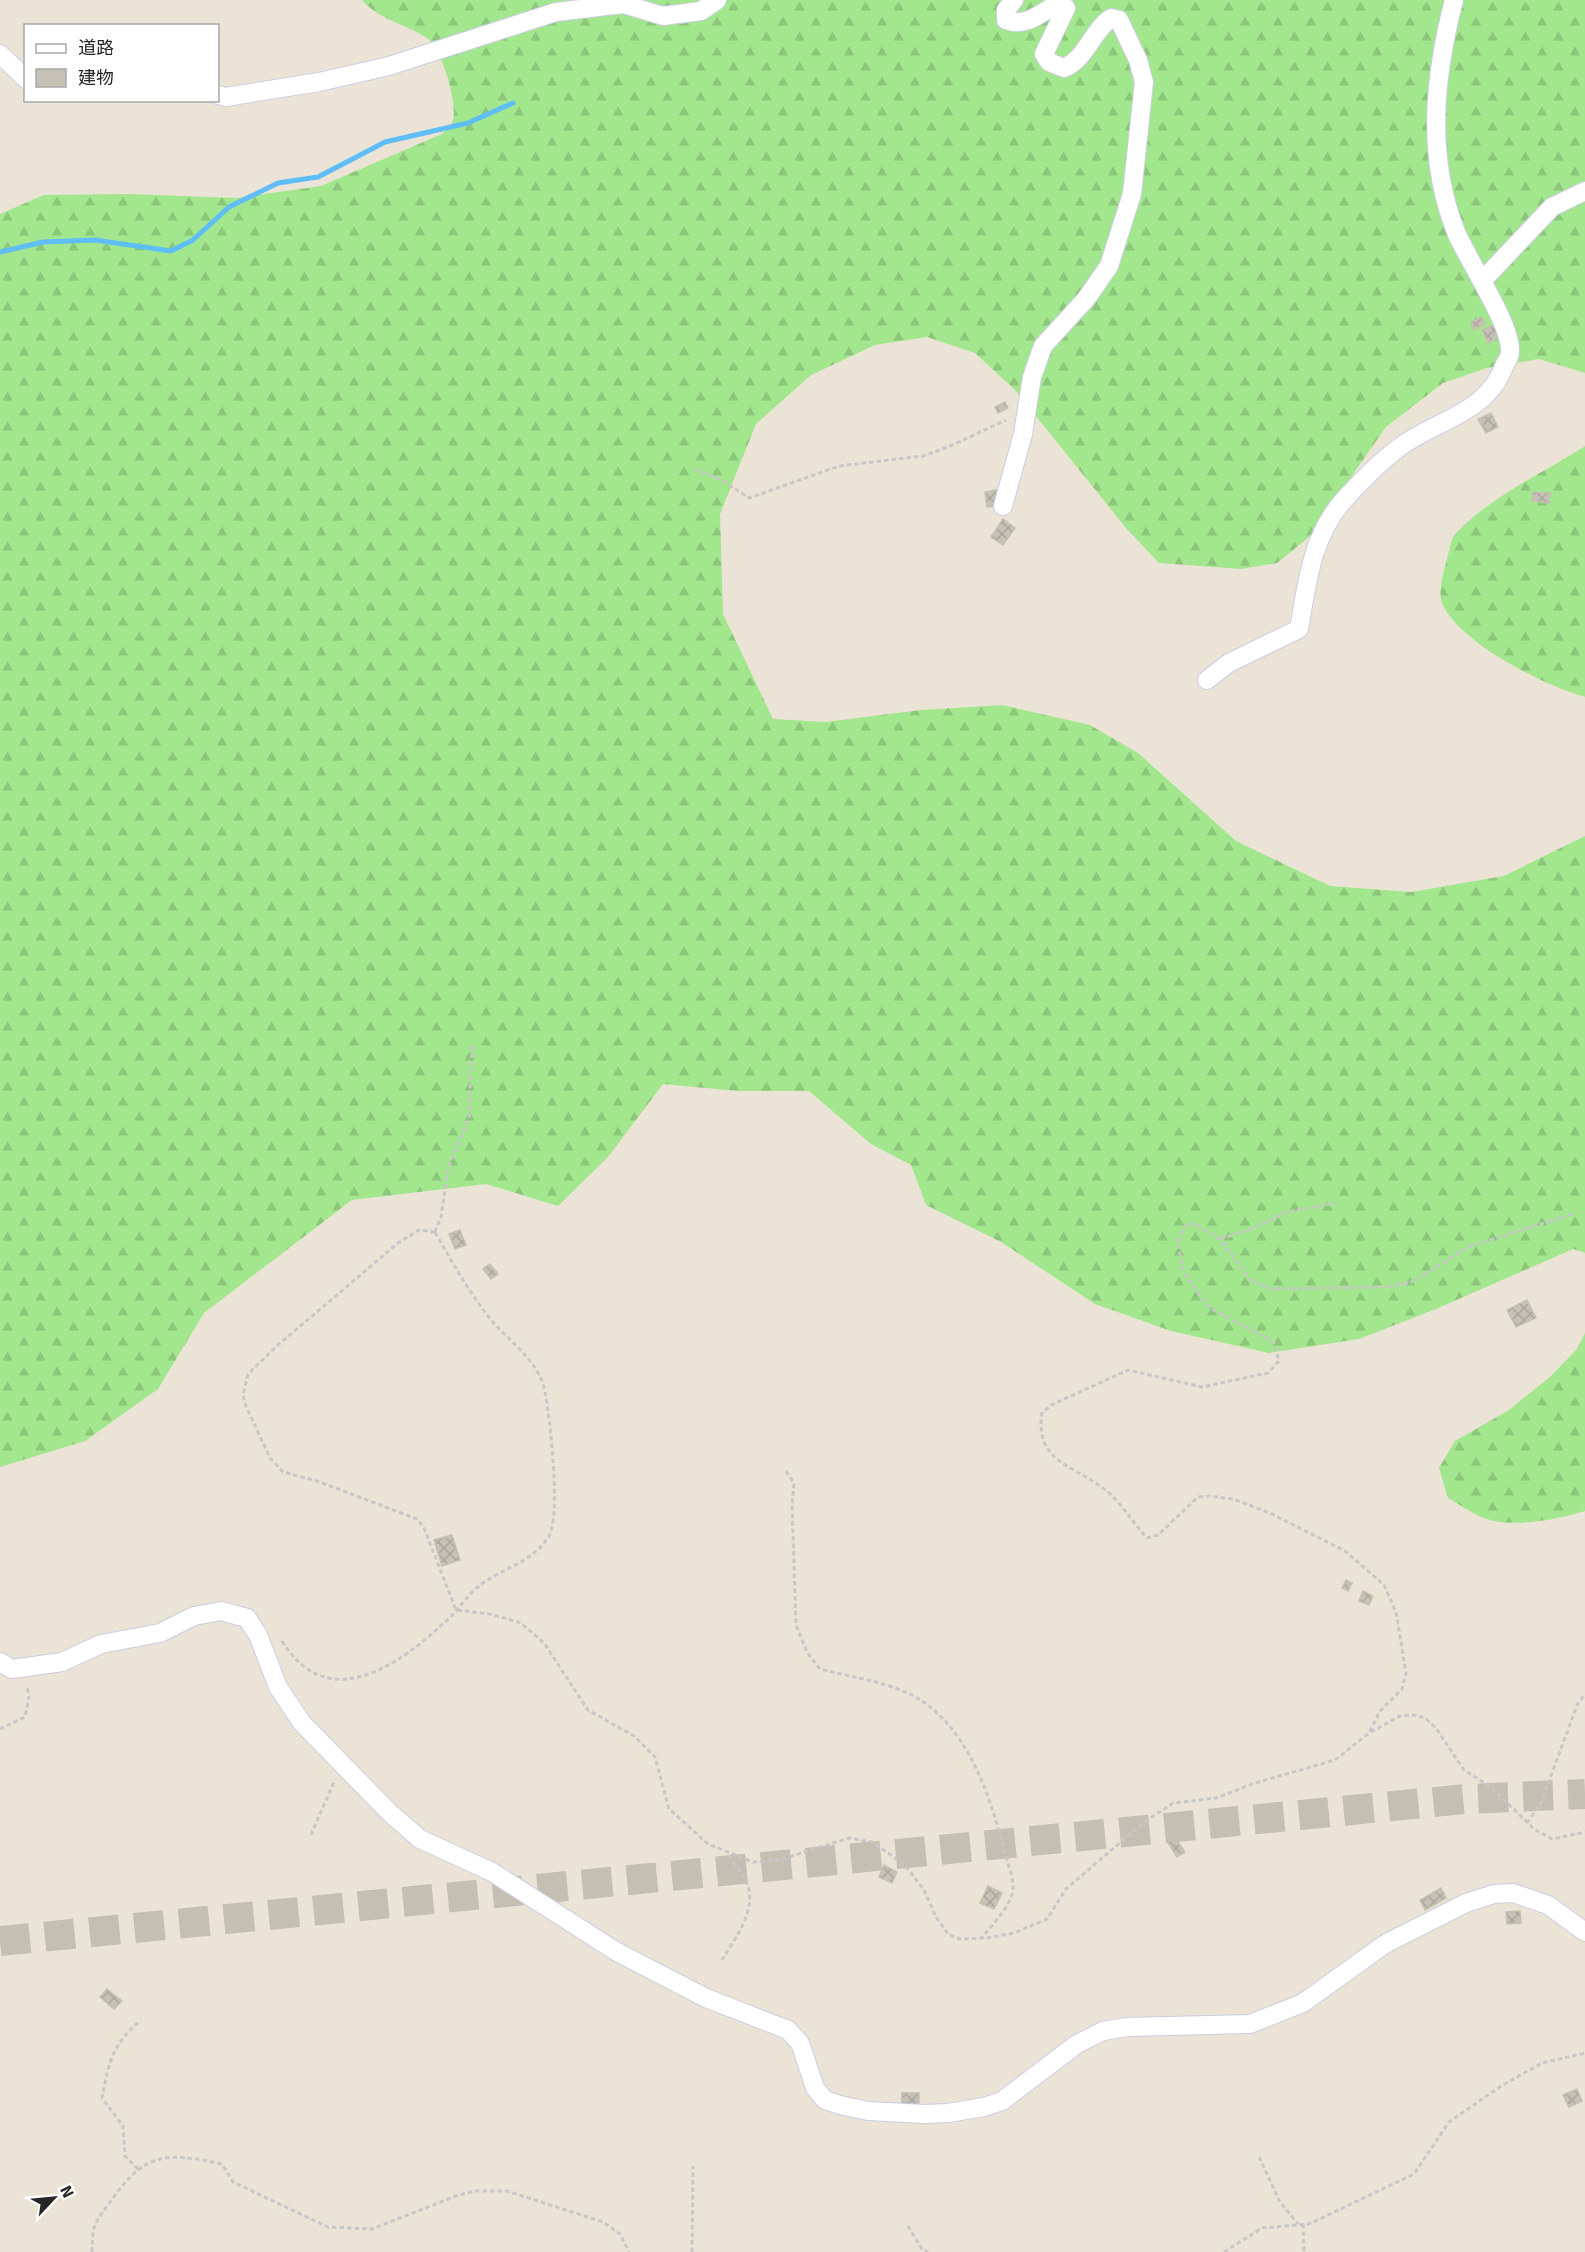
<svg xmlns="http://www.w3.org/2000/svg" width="1585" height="2252" viewBox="0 0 1585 2252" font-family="Signika,'Noto Sans JP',sans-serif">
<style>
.forest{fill:url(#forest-firs)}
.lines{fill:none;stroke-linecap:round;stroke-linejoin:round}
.stream{stroke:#5fbef7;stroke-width:5}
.building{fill:url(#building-cross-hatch);stroke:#c6c0b0;stroke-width:1.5}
.primary-tunnel{stroke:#c4beb3;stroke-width:30;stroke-dasharray:30 15;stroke-linecap:butt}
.street-casing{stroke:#cbcde1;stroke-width:20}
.path{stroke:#c7c7c7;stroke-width:3;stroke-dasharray:4.5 3;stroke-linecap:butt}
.street{stroke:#fff;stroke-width:18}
</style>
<defs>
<pattern id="forest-firs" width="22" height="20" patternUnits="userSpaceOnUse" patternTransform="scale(1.5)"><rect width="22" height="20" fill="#a2e78d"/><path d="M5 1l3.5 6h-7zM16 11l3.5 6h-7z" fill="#8bc67a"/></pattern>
<pattern id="building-cross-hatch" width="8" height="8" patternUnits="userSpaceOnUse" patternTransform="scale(1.5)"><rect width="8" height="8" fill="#c5c1b6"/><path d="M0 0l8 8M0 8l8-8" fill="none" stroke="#a9a69c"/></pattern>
</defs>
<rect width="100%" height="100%" fill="#ebe4d6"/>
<g class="forest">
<path d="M362,0H1585V373L1539,359L1487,368L1443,383L1386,427L1309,537L1277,563L1241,569L1159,563L1126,528L1015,390L975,353L927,337L875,345L811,375L756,424L720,514L723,614L773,719L825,722L921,710L1002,705L1090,725L1138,753L1236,841L1330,886L1411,892L1504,876L1585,836V1253L1573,1249L1436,1309L1359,1339L1269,1353L1171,1331L1095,1304L1001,1242L926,1205L911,1165L871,1144L809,1091H738L663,1084L608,1157L558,1206L486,1184L352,1200L204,1313L158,1389L85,1441L0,1467V214L44,195L128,194L237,198L321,186L442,134C446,130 452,126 453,120C458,103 441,47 427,38C406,24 379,20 362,0Z"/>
<path d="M1585,446V697C1545,686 1459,643 1442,603C1438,592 1443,574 1446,563C1449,554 1450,539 1456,533C1493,495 1542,474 1585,446Z"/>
<path d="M1585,1333V1511C1558,1519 1528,1525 1500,1522C1481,1520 1464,1507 1448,1498L1439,1468L1455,1441L1509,1410L1551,1376L1577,1349Z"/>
</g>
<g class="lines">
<polyline class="stream" points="0,252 43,242 95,240 171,251 193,240 229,207 278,183 318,177 385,142 468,123 513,103"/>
</g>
<g class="building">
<polygon points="1482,317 1485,324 1474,330 1471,322"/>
<polygon points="1494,325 1500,337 1488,343 1482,330"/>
<polygon points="1005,402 1008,408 998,413 995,407"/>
<polygon points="1491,413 1498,427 1486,433 1478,419"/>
<polygon points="996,490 998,506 987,507 985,492"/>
<polygon points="1533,492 1550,493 1549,503 1532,501"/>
<polygon points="1003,519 1015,528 1003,545 991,537"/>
<polygon points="460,1230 466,1245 455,1249 449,1234"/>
<polygon points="490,1264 498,1274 491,1279 483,1269"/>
<polygon points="1527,1300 1536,1318 1516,1327 1507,1310"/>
<polygon points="452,1535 460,1560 442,1566 434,1540"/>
<polygon points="1346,1580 1352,1583 1348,1591 1342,1588"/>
<polygon points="1363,1591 1373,1596 1369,1605 1359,1601"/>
<polygon points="1174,1836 1185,1852 1177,1857 1167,1841"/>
<polygon points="884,1865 897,1872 892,1883 879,1877"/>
<polygon points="988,1886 1002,1893 994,1909 980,1903"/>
<polygon points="1441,1888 1446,1898 1425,1910 1420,1900"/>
<polygon points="1520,1911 1521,1923 1507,1924 1506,1912"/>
<polygon points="107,1989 122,2001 114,2009 100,1997"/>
<polygon points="1577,2089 1582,2101 1569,2107 1563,2095"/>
<rect x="902" y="2093" width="17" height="12"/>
</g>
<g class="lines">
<polyline class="primary-tunnel" points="0,1941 1465,1799 1585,1794"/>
<defs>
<g id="street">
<polyline points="0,54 26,79"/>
<polyline points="218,95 226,97 319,82 389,66 556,12 623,4 663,16 701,11 717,0"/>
<polyline points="1482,281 1552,207 1585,191"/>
<path d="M1003,506L1023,434L1032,377L1043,346L1086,299L1109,266L1132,194L1144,82L1138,60L1119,20L1111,18C1092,31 1087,58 1064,68L1049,62L1044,54L1066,8L1059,3C1041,12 1027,28 1006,20V10L1014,0"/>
<path d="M1207,680L1229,663L1299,629C1307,584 1311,539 1342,502C1357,485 1383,459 1401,446C1439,419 1488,413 1505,364C1507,361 1510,355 1510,352C1512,325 1467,259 1456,232C1426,157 1434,77 1454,0"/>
<polyline points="0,1662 12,1669 62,1662 101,1644 160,1633 194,1616 221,1611 247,1618 258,1635 278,1687 302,1723 390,1813 420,1839 492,1872 617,1952 706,1998 788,2030 800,2043 815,2088 825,2100 840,2105 868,2111 924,2114 948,2113 984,2107 1002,2101 1077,2044 1103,2031 1127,2027 1250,2024 1303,2003 1385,1944 1466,1903 1494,1894 1513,1893 1548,1905 1585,1932"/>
</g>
</defs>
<use href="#street" class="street-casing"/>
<g class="path">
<polyline points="695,469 722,480 749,498 839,466 923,456 948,447 1006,420"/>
<path d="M435,1232L419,1230L398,1243L278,1345L248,1374L243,1395L245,1404L270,1458L283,1472L317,1481L417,1519L424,1528L456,1610L490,1614L521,1623L544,1643L588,1710L634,1736L655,1757L669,1809L708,1844L753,1862L779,1860L849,1838L872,1842L904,1864L924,1890L936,1917L948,1934L960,1939L987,1938L1014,1933L1047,1919L1066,1889L1143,1823L1173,1803L1216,1798L1255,1783L1335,1760L1369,1733L1380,1711L1402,1689L1406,1673L1396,1612L1384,1585L1345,1551L1270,1513L1233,1499L1210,1496L1198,1497L1158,1535L1147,1538C1134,1524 1125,1508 1111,1495C1080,1465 1034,1466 1042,1413L1051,1405L1128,1370L1202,1387L1268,1373L1279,1361L1274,1342L1210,1308L1192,1285L1182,1266L1178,1241L1185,1226L1195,1224L1220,1239L1250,1280L1272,1289L1383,1287L1410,1283L1468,1247L1576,1213"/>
<polyline points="435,1232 441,1217 448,1168 469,1118 472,1043"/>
<polyline points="1220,1239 1254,1228 1287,1212 1336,1203"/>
<path d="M786,1471L794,1483L792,1504L796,1625L807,1652L820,1669C851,1677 883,1681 912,1695C968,1725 990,1796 1005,1853C1007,1863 1014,1878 1013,1888C1012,1906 992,1924 982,1938"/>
<path d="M282,1641C328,1716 399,1665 445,1622C459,1610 468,1593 483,1583C505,1568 535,1560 549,1536C561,1516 550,1417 545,1392C539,1359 507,1341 488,1316C468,1290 451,1261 435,1232"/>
<polyline points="0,1729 25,1717 29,1697 27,1685"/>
<polyline points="1371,1732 1400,1716 1413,1715 1425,1718 1436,1728 1464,1770 1492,1788 1534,1829 1552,1839 1585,1832"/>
<polyline points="1527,1823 1541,1803 1577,1705 1585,1694"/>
<polyline points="311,1835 334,1782"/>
<path d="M722,1960C734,1940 756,1912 748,1886C744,1875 734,1864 728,1854"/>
<polyline points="1259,2157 1280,2202 1298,2224"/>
<path d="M138,2169L125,2156L123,2126L102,2098C109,2061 112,2045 141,2020"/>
<polyline points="1303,2224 1304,2252"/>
<polyline points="908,2226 922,2249 928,2252"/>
<path d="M92,2252C92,2222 96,2222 113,2198C146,2152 167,2152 222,2164L233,2182L328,2227L372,2229L456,2196L474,2191H507L603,2222L620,2234L629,2252"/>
<polyline points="692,2252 693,2166"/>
<polyline points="1224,2252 1262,2228 1309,2224 1414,2174 1449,2122 1501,2086 1542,2063 1585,2053"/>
</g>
<use href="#street" class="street"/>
</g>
<rect x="24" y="24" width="195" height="78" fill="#ffffff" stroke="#a8a8a8" stroke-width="1.5"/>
<rect x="36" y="44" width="30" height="9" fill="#ffffff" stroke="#a8a8a8" stroke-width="1.5"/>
<text x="78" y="54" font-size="18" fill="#262626">道路</text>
<rect x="36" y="69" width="30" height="18" fill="#c5c1b6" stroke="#a8a8a8" stroke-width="1.5"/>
<text x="78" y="84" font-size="18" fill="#262626">建物</text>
<g transform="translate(54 2198) rotate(64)" stroke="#ffffff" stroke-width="4.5" paint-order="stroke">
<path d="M0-4.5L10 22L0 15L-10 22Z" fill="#262626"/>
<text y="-9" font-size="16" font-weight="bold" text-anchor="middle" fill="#262626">N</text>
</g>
</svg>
